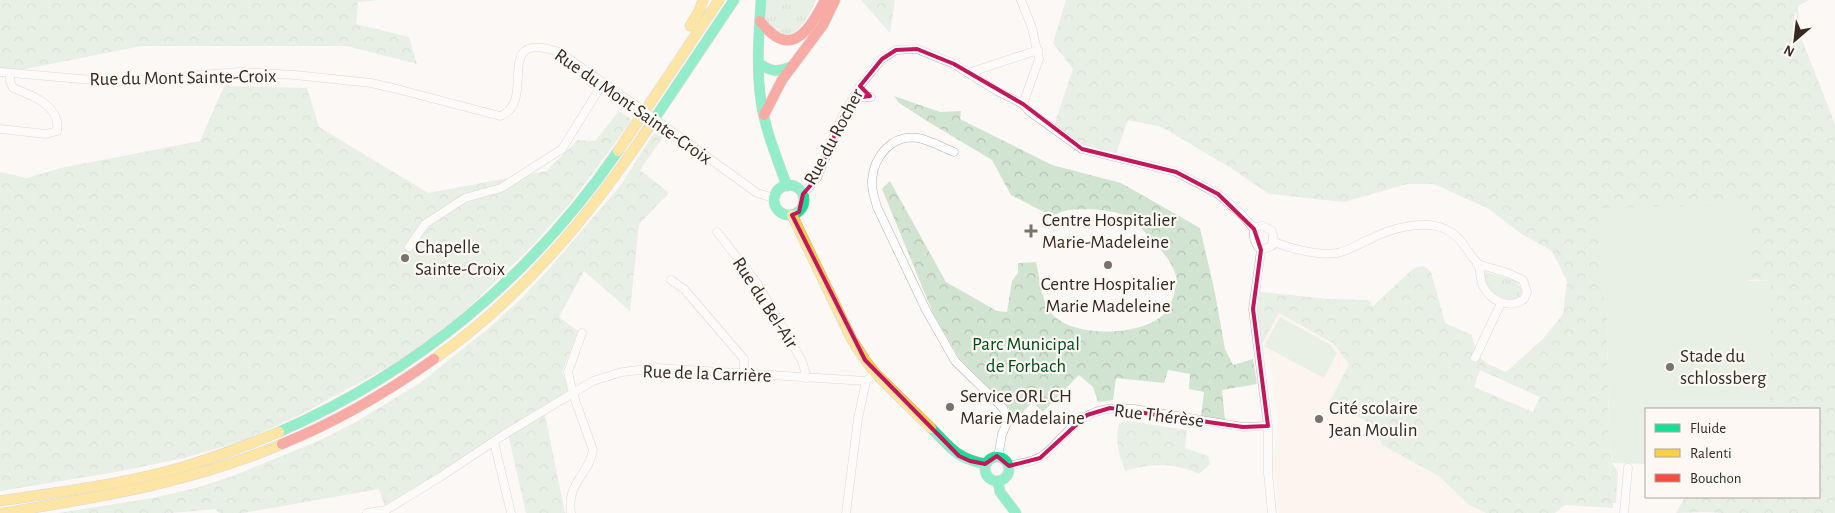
<svg xmlns="http://www.w3.org/2000/svg" width="1835" height="513" viewBox="0 0 1835 513" font-family="'Alegreya Sans',sans-serif">
<style>
.education{fill:#fcf1e6}
.grass{fill:url(#grass-tufts)}
.forest{fill:url(#forest-crowns);fill-rule:evenodd}
.green{fill:#d1e4d1}
.lines{fill:none;stroke-linecap:round;stroke-linejoin:round}
.street-casing{stroke:#b8b2ac;stroke-width:9}
.fast-casing{stroke:#b8b2ac;stroke-width:11}
.slow-casing{stroke:#b8b2ac;stroke-width:11}
.jam-casing{stroke:#b8b2ac;stroke-width:11}
.street{stroke:#fefefe;stroke-width:8}
.fast{stroke:#16e098;stroke-width:10}
.slow{stroke:#ffcf43;stroke-width:10}
.jam{stroke:#f24e42;stroke-width:10}
.street-bridge-casing{stroke:#b8b2ac;stroke-width:9;stroke-linecap:butt}
.street-bridge{stroke:#fefefe;stroke-width:8}
.marked{fill:none;stroke:#c2185b;stroke-width:4;stroke-linejoin:round}
.poi-dot{fill:#7a736c;stroke:#fdf8f3;stroke-width:2}
.labels{text-anchor:middle;dominant-baseline:central;stroke-width:4.5;stroke-linejoin:round;paint-order:stroke}
.street-label{font-size:19px;fill:#352b23;stroke:#fdf8f3}
.poi-label{font-size:19px;fill:#352b23;stroke:#fdf8f3;text-anchor:start}
.park-label{font-size:19px;fill:#004a1b;stroke:#fdf8f3}
</style>
<defs>
<pattern id="grass-tufts" width="24" height="20" patternUnits="userSpaceOnUse" patternTransform="scale(1.25)"><rect width="24" height="20" fill="#d1e4d1"/><path d="M3 7l-1-3M5 7V3M7 7l1-3M15 17l-1-3M17 17v-4M19 17l1-3" fill="none" stroke="#b4c4b3"/></pattern>
<pattern id="forest-crowns" width="20" height="18" patternUnits="userSpaceOnUse" patternTransform="scale(1.25)"><rect width="20" height="18" fill="#d1e4d1"/><path d="M2 6a3 3 0 1 1 6 0M12 15a3 3 0 1 1 6 0" fill="none" stroke="#b4c4b3"/></pattern>
</defs>
<rect width="100%" height="100%" fill="#fbf8f5"/>
<polygon class="education" points="1279,313 1333,343 1349,364 1330,402 1376,427 1382,445 1439,476 1469,505 1486,513 1279,513 1273,464 1278,424 1276,405 1269,354 1263,354 1261,346"/>
<g class="grass">
<path d="M766,0H816C811,12 798,39 782,35C776,33 770,27 766,23Z"/>
<path d="M1485,272L1515,280L1522,289L1520,297L1514,301C1498,298 1488,292 1483,275Z"/>
</g>
<g class="forest">
<polygon points="0,0 379,0 358,2 356,24 409,37 417,64 347,46 141,46 0,74"/>
<polygon points="861,0 895,0 890,33"/>
<path d="M1066,0H1809L1798,6L1800,35L1835,124V513H1720C1705,511 1691,513 1676,513L1685,497H1819V409H1770V280L1602,279L1607,316L1609,438L1612,463L1618,472L1616,503H1613V508L1565,505L1555,513H1486L1469,505L1439,476L1382,445L1376,427L1330,401L1349,364L1333,343L1279,313L1261,346L1257,314L1260,292L1328,299L1368,300L1373,306L1414,268L1424,266L1431,272L1445,323L1472,335C1477,361 1483,362 1506,372L1543,339L1563,314L1567,281L1552,251L1520,233L1489,209L1434,184H1407L1344,202L1269,194L1231,168L1162,127L1128,120L1116,153L1084,146L1054,125L1073,69L1053,43ZM1480,370L1540,397L1533,412L1474,387Z"/>
<polygon points="224,86 307,88 319,127 428,193 546,171 578,140 595,141 619,111 632,120 572,201 534,244 472,304 430,340 390,366 298,416 243,441 184,458 116,472 0,491 0,172 26,178 61,168 200,141"/>
<path d="M894,96L940,112L961,111L960,119L1052,165L1121,183L1200,228L1215,293L1225,349L1233,365L1253,359L1257,384L1222,390L1225,420L1201,416L1204,392L1189,389L1190,374L1168,370L1164,383L1116,378L1113,400L1098,402L1093,387L1079,375L1043,412L1032,402L1016,420L1007,406L959,358L933,313L882,189L890,181L946,282L997,311L1007,312L1012,281L1018,273V263L1036,262C1040,279 1041,302 1053,315C1075,338 1141,336 1163,315C1169,309 1171,302 1174,295C1175,290 1177,281 1176,276C1172,259 1154,243 1143,230C1140,227 1137,221 1133,219C1117,209 1088,208 1070,210C1064,210 1057,214 1052,216L1011,195L992,160L927,121L899,103Z"/>
<polygon points="654,133 663,137 640,170 669,193 639,224 630,311 584,271 559,317 578,331 562,372 570,389 545,415 565,513 526,513 507,429 385,507 379,489 243,513 219,513 216,509 172,513 58,513 153,498 196,488 233,476 318,441 354,423 420,383 489,328 522,298 549,269 620,186"/>
<path d="M1127,421L1187,430L1185,448L1208,456L1210,464L1199,474C1174,462 1152,463 1125,471C1120,457 1114,439 1119,424Z"/>
</g>
<g class="green">
<polygon points="1751,205 1749,281 1771,280 1770,409 1646,409 1646,464 1612,463 1609,438 1607,316 1602,279 1601,208"/>
<polygon points="1280,317 1331,345 1337,353 1324,378 1264,346"/>
</g>
<g class="lines">
<defs>
<g id="street">
<polyline points="1021,0 1032,28 1039,59 1023,104"/>
<path d="M0,72L116,82L239,72L295,75L371,83L393,88L500,116C539,102 490,28 559,52L635,105"/>
<polyline points="968,73 1038,50"/>
<polyline points="853,98 871,97"/>
<polyline points="663,125 757,193 774,198"/>
<path d="M0,129L46,134L57,131C61,106 32,95 13,88L10,81V74"/>
<path d="M954,152C943,148 930,140 918,138C892,134 874,156 872,180C871,189 875,199 877,207L926,310L955,361L1003,408L1008,421L1002,434L998,457"/>
<polyline points="803,194 817,178 842,117 860,86 882,59 896,50 917,49 954,64 997,91 1023,104 1030,112 1082,149 1176,172 1218,194 1241,214 1254,229"/>
<path d="M1262,226L1271,230L1273,235L1272,246L1261,250C1255,244 1251,234 1256,227Z"/>
<polyline points="717,232 757,283 802,361 807,378"/>
<path d="M1274,242C1293,249 1316,256 1337,253C1348,251 1357,245 1368,240C1389,229 1422,219 1445,229C1458,235 1463,244 1471,255C1473,258 1476,261 1478,264C1481,271 1480,280 1483,286C1491,302 1510,309 1524,299L1527,292L1523,280L1508,273L1477,264"/>
<polyline points="409,247 425,224 465,198 501,188 562,149 603,83"/>
<polyline points="1261,250 1253,309 1268,426 1268,473 1272,513"/>
<polyline points="671,280 684,289 744,359 744,374"/>
<polyline points="1475,358 1501,303"/>
<polyline points="494,442 511,513"/>
<path d="M1009,466C1020,463 1033,462 1042,456C1050,451 1056,443 1062,437C1085,412 1101,406 1134,409L1243,427L1268,426"/>
<polyline points="367,513 386,510 437,479 505,434 593,381 622,372 657,368 866,381 875,373"/>
<path d="M571,513C566,483 589,475 593,450L573,394L568,372L582,333"/>
<polyline points="846,513 858,419 866,381"/>
<polyline points="1624,513 1628,468"/>
</g>
<g id="fast">
<path d="M761,0C759,33 756,67 761,101C765,130 777,158 787,186"/>
<path d="M760,64C770,71 778,73 790,67"/>
<polyline points="647,130 734,0"/>
<circle cx="789" cy="200" r="15"/>
<path d="M931,428C951,448 956,458 985,464"/>
<path d="M279,432C417,372 533,275 618,151"/>
<circle cx="997" cy="469" r="12"/>
<polyline points="998,482 1000,492 1016,513"/>
</g>
<g id="slow">
<polyline points="690,26 699,11 703,0"/>
<polyline points="618,151 719,0"/>
<polyline points="792,215 851,338 865,360 875,373 931,428"/>
<path d="M434,359C521,298 588,218 647,130"/>
<path d="M0,501C59,492 118,485 176,469C211,459 245,446 279,432"/>
<path d="M3,513C99,497 191,483 282,444"/>
</g>
<g id="jam">
<path d="M760,21C766,28 772,36 781,39C802,47 817,15 825,0"/>
<polyline points="764,115 782,80 823,25 835,0"/>
<path d="M282,444C336,422 386,393 434,359"/>
</g>
</defs>
<use href="#street" class="street-casing"/>
<use href="#fast" class="fast-casing"/>
<use href="#slow" class="slow-casing"/>
<use href="#jam" class="jam-casing"/>
<use href="#street" class="street"/>
<use href="#fast" class="fast"/>
<use href="#slow" class="slow"/>
<use href="#jam" class="jam"/>
<defs>
<polyline id="street-bridge" points="635,105 663,125"/>
</defs>
<use href="#street-bridge" class="street-bridge-casing"/>
<use href="#street-bridge" class="street-bridge"/>
</g>
<path d="M0 0H1835V513H0ZM917,49L954,64L1023,104L1082,149L1176,172L1218,194L1254,229L1261,250L1253,309L1268,426L1243,427L1110,408L1087,415L1040,458L1009,466L997,456L985,464L970,461L959,456L865,360L792,215L799,212L803,194L817,178L842,117L853,98L870,96L860,86L882,59L896,50Z" fill="#fbf8f5" fill-opacity=".55" fill-rule="evenodd"/>
<path class="marked" d="M917,49L954,64L1023,104L1082,149L1176,172L1218,194L1254,229L1261,250L1253,309L1268,426L1243,427L1110,408L1087,415L1040,458L1009,466L997,456L985,464L970,461L959,456L865,360L792,215L799,212L803,194L817,178L842,117L853,98L870,96L860,86L882,59L896,50Z"/>
<g class="poi-dot">
<path d="M1028.5 223.5h5v5h5v5h-5v5h-5v-5h-5v-5h5z"/>
<circle cx="405" cy="258" r="5"/>
<circle cx="1108" cy="265" r="5"/>
<circle cx="1670" cy="367" r="5"/>
<circle cx="950" cy="407" r="5"/>
<circle cx="1319" cy="419" r="5"/>
</g>
<g class="labels">
<g class="street-label">
<text transform="translate(183 78) rotate(-1)">Rue du Mont Sainte-Croix</text>
<text transform="translate(633 107) rotate(35)">Rue du Mont Sainte-Croix</text>
<text transform="translate(834 137) rotate(-62)">Rue du Rocher</text>
<text transform="translate(765 303) rotate(57)">Rue du Bel-Air</text>
<text transform="translate(707 374) rotate(2)">Rue de la Carrière</text>
<text transform="translate(1159 416) rotate(7)">Rue Thérèse</text>
</g>
<g class="poi-label">
<text x="1042" y="220">Centre Hospitalier<tspan x="1042" dy="22">Marie-Madeleine</tspan></text>
<text x="415" y="247">Chapelle<tspan x="415" dy="22">Sainte-Croix</tspan></text>
<text x="1108" y="284" text-anchor="middle">Centre Hospitalier<tspan x="1108" dy="22">Marie Madeleine</tspan></text>
<text x="1680" y="356">Stade du<tspan x="1680" dy="22">schlossberg</tspan></text>
<text x="960" y="396">Service ORL CH<tspan x="960" dy="22">Marie Madelaine</tspan></text>
<text x="1329" y="408">Cité scolaire<tspan x="1329" dy="22">Jean Moulin</tspan></text>
</g>
<g class="park-label">
<text x="1026" y="344">Parc Municipal<tspan x="1026" dy="22">de Forbach</tspan></text>
</g>
</g>
<rect x="1645" y="408" width="175" height="90" fill="#fdf8f3" stroke="#ada6a0"/>
<rect x="1655" y="424" width="25" height="8" fill="#16e098" stroke="#ada6a0"/>
<text x="1690" y="433" font-size="15" fill="#352b23">Fluide</text>
<rect x="1655" y="449" width="25" height="8" fill="#ffcf43" stroke="#ada6a0"/>
<text x="1690" y="458" font-size="15" fill="#352b23">Ralenti</text>
<rect x="1655" y="474" width="25" height="8" fill="#f24e42" stroke="#ada6a0"/>
<text x="1690" y="483" font-size="15" fill="#352b23">Bouchon</text>
<g transform="translate(1795 40) rotate(208)" stroke="#fdf8f3" stroke-width="4" paint-order="stroke">
<path d="M0-4L9 19L0 12L-9 19Z" fill="#352b23"/>
<text y="-8" font-size="14" font-weight="bold" text-anchor="middle" fill="#352b23">N</text>
</g>
</svg>
